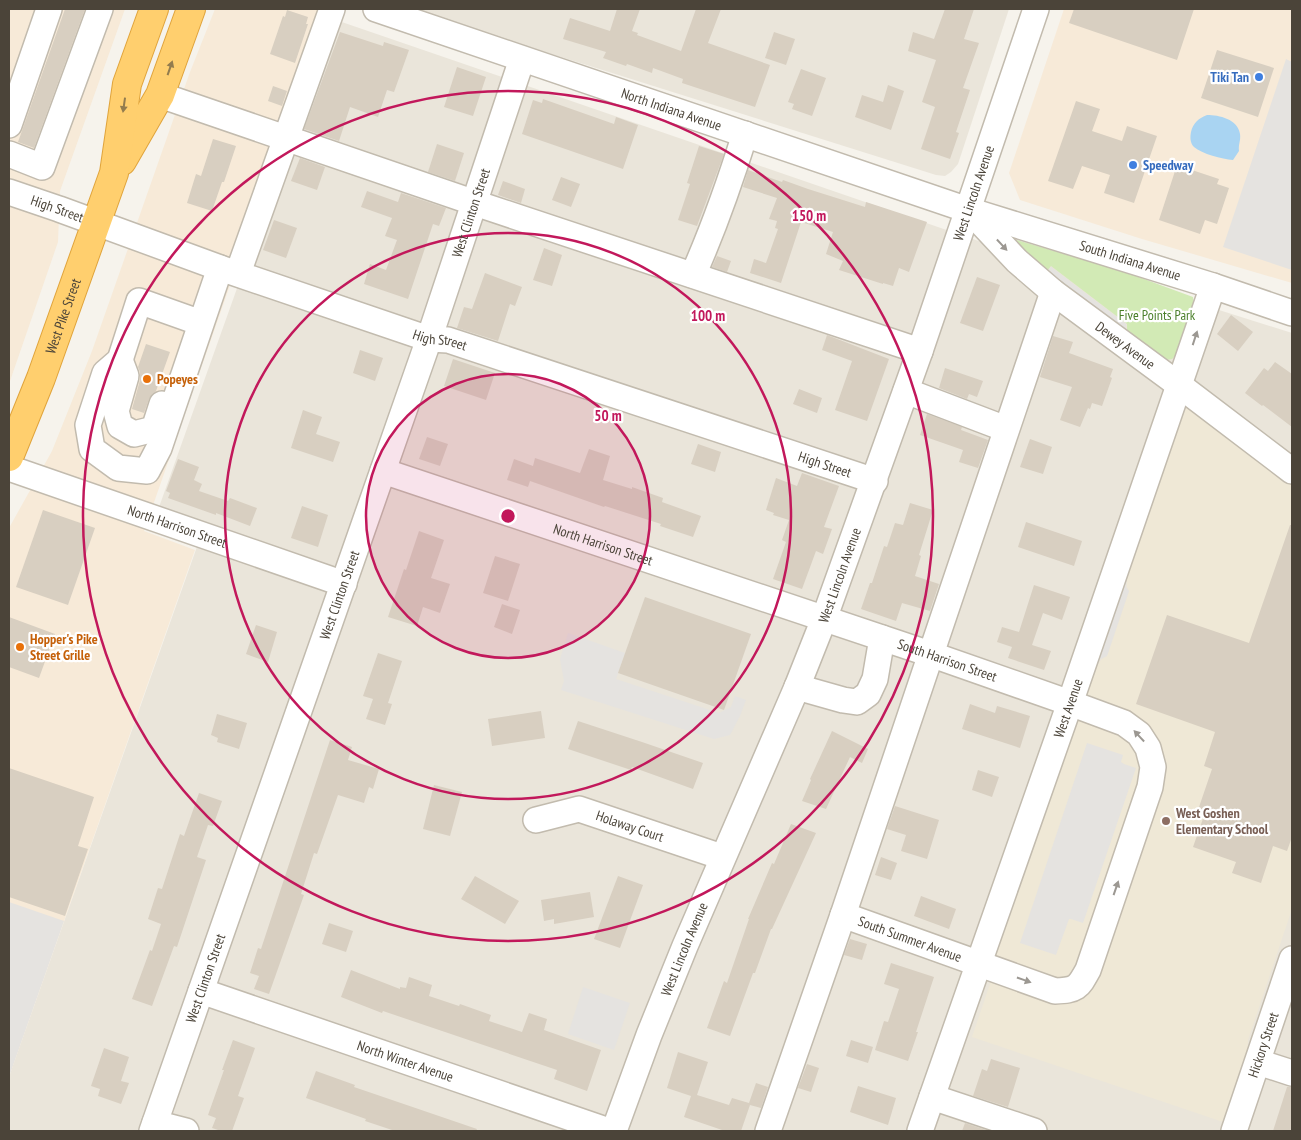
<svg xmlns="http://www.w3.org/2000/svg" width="1301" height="1140" viewBox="0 0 1301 1140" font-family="'PT Sans Narrow',sans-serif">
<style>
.residential{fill:#eae5da}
.commercial{fill:#f7ead8}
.education{fill:#efe8d6}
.green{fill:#d2eab5}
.parking{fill:#e5e3e0}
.water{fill:#a9d4f2}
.building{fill:#d8cfc1}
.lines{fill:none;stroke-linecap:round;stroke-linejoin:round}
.minor-casing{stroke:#c2bbae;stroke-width:28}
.highway-casing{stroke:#e0a43c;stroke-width:30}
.minor{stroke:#fff;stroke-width:25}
.highway{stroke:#ffcf6e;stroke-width:28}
.oneway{fill:#937c4e}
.oneway2{fill:#9c9892}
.ring{fill:none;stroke:#c2185b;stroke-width:2.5}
.shop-dot{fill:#3f7fe0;stroke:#fff;stroke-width:2}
.food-dot{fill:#e8710a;stroke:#fff;stroke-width:2}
.education-dot{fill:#8d6e63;stroke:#fff;stroke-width:2}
.labels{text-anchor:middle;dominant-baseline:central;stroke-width:4.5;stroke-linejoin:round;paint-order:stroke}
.shop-label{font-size:14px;font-weight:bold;fill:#366cbe;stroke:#fff;text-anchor:end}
.street-label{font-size:14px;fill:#4b4439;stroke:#fff}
.park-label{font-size:14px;fill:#4a7f2a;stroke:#fff}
.food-label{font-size:14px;font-weight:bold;fill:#c56008;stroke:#fff;text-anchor:start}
.education-label{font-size:14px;font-weight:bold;fill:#785e54;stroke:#fff;text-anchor:start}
.centre{fill:#c2185b;stroke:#fff;stroke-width:2.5}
.ring-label{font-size:15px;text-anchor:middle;font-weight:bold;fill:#c2185b;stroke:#fff;stroke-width:4.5;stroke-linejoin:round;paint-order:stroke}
</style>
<rect width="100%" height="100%" fill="#f6f3ec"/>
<g class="residential">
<polygon points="409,9 1009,9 958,164 951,172 945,176 936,175"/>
<polygon points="333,19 996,247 1051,257 1292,333 1292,1131 9,1131 9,1073 10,1074 204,527 158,510"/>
</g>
<g class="commercial">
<polygon points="9,9 125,9 60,191 58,242 9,384"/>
<polygon points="215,9 318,9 326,11 144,531 195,550 10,1074 9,1073 9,528 52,451 92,351 190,72"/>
<polygon points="1064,9 1292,9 1292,283 1142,239 1020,200 1009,173"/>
</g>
<polygon class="education" points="1187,408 1192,408 1292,485 1292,909 1248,1040 1247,1071 1229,1124 972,1037 992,978 994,955 1071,733 1090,686 1098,664 1101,660 1107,656 1129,591 1127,587 1127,576 1182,415 1184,410"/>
<polygon class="green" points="1017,240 1125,272 1193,297 1194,303 1177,354 1172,359 1166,360 1127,331 1127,324 1051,266 1044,275 1014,241"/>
<g class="parking">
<polygon points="1286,59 1292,62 1292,270 1223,247"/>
<polygon points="1051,267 1126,324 1125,330 1044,276"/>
<polygon points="1125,581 1126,588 1129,591 1107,656 1100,659 1098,662"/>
<polygon points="568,633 625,653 616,679 719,713 731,707 735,696 746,700 740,716 730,735 714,739 561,690 564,681 560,659"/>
<polygon points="1087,743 1123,755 1121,762 1124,764 1136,768 1083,923 1071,919 1069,919 1056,955 1020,943"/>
<polygon points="9,902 64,921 10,1074 9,1073"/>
<polygon points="583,987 630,1003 614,1050 568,1034"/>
</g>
<path class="water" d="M1207,115C1219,115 1238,119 1240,134C1241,140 1238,145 1239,151L1233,160C1222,159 1202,154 1194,147C1190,143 1190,137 1191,132C1193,123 1199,118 1207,115Z"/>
<g class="building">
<polygon points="65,9 85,9 34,148 18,142"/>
<polygon points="617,9 640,9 632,31 638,33 637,35 681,51 696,9 721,9 708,43 770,65 755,107 682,83 683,79 653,68 652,73 627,64 626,66 603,58 606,52 563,39 570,18 610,31"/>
<polygon points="945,9 974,9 964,39 979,43 963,88 970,90 956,132 959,133 950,159 921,149 935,107 922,102 936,60 908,51 913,32 934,39"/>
<polygon points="1074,9 1194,9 1177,60 1069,23"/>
<polygon points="287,10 308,17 306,24 308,24 295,63 270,54 283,16 285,17"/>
<polygon points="340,32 383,46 384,42 409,50 394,92 387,90 378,117 350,107 339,141 304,129"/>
<polygon points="774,32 795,39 786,65 765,58"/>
<polygon points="1217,50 1274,68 1258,117 1201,98"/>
<polygon points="457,67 486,77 473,116 444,107"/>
<polygon points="801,69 826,78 812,116 792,109 794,104 788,102"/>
<polygon points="888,85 904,91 891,130 855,117 862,95 883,102"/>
<polygon points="273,86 287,91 282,106 268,101"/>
<polygon points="543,99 614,124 616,117 638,125 623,169 522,134 533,100 542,103"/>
<polygon points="1076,101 1100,109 1092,131 1122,141 1127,126 1157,136 1134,203 1104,193 1110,175 1082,166 1073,189 1048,181"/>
<polygon points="213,139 236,146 224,182 222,182 212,211 187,203 196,174 201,176"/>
<polygon points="437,144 464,153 455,181 428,172"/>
<polygon points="699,146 724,154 697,226 678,220 690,184 687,183"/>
<polygon points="300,158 325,167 317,190 291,181"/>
<polygon points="1177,165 1219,179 1217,184 1229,188 1217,224 1205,220 1200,234 1159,220"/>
<polygon points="748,170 782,182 783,180 808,189 865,207 866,202 927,222 909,272 899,268 893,286 883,283 883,284 839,270 843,261 826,254 833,232 801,222 781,283 750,273 754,259 766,263 778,229 775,228 777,221 769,219 777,198 743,187"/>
<polygon points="561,177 580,184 571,207 552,200"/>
<polygon points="503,181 525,189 521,203 498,195"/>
<polygon points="367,191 398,202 401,193 446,208 439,226 433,224 408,299 364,284 370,264 386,270 397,240 385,236 392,218 361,207"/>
<polygon points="274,220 297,228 286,258 263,250"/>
<polygon points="544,248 562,255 552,286 533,280"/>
<polygon points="717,256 731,261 727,272 712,267"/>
<polygon points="485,273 522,287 515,306 510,304 498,341 457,328 464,307 472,309"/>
<polygon points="977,277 1000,285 983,331 960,323"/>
<polygon points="1231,315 1253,332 1238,351 1217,334"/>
<polygon points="827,335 889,359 867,421 835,410 852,361 822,350"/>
<polygon points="1053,336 1073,342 1069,353 1113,369 1110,377 1112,378 1102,406 1092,403 1090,409 1088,408 1080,427 1060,420 1072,387 1040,377"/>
<polygon points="146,344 170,352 156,391 152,394 149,399 144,413 132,409 140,380 140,372 138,367"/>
<polygon points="360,350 383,358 375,381 353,373"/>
<polygon points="453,359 495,373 486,400 444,386"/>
<polygon points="1275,362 1292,374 1292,427 1263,405 1262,406 1245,393 1264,368 1268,371"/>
<polygon points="945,368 983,381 977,397 969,394 967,399 939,388"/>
<polygon points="799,389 822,398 817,413 793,404"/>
<polygon points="303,410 322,417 316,434 340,442 333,462 291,448"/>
<polygon points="927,414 962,427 961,430 988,440 978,468 959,462 963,450 920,435"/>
<polygon points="427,437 448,444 440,466 419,459"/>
<polygon points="1030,439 1052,447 1043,474 1020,467"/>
<polygon points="698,444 721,452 715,472 691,464"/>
<polygon points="589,449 610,456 603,480 632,489 632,487 663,498 662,502 701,516 693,537 660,526 661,524 605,506 604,507 530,481 528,487 507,480 514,459 533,466 535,458 580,473"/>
<polygon points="178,459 199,467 194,480 202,484 199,491 228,501 230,498 257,508 250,526 216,513 216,515 168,498 170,493 166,491"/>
<polygon points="802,473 839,486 824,527 832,529 823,554 816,551 802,589 773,579 786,542 782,540 789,520 773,515 774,513 766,510 776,478 797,486"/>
<polygon points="910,503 933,510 919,555 921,556 915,576 939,584 930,611 902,603 896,621 861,609 870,583 872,583 884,546 887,547 895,523 903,525"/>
<polygon points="302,506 328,515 318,547 291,538"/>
<polygon points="43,510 95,528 68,605 16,587"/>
<polygon points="1026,522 1082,541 1074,566 1018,547"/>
<polygon points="1290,525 1292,525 1292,837 1287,851 1273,846 1261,883 1232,873 1236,862 1193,847 1205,813 1198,810 1212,769 1204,766 1215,732 1136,704 1167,615 1249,643"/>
<polygon points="419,531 444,540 431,578 450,584 440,613 423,607 417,626 388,617 404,569 406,570"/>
<polygon points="495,556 520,564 508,601 483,593"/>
<polygon points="1034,585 1070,597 1062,620 1043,613 1032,645 1051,651 1044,670 1008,658 1012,647 997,642 1002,627 1019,632"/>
<polygon points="645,597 751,634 724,710 618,673"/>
<polygon points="502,604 520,610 512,634 494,627"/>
<polygon points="9,617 55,634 39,678 9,667"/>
<polygon points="256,625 277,632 268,662 246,654"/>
<polygon points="378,653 402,661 388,703 392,704 385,725 366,719 373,699 363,696"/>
<polygon points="970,704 995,713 997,706 1030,716 1020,748 962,729"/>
<polygon points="541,711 545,738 492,746 488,719"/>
<polygon points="217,714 247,723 239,749 217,742 218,738 211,735"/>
<polygon points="578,721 642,742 703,763 693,789 632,767 631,770 568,749"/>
<polygon points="832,731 868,749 862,763 850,757 826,809 802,801 811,780 810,779"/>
<polygon points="330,740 352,747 348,760 379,769 373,789 369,787 364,803 338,795 317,854 314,853 301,894 304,895 269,994 254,989 259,976 250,973 258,948 261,949"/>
<polygon points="9,768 94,797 78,846 88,849 65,916 9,897"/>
<polygon points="978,770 999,777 992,797 972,790"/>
<polygon points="434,785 462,792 450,836 423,829"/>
<polygon points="199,793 222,801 213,826 208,825 197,857 206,860 177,947 174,946 152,1006 132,999 150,950 152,951 161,924 148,919 158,888 162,889 180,834 184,836"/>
<polygon points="895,806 939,820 927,859 901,851 906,835 887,829"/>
<polygon points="791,824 816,833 772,929 771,929 755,973 753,973 730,1036 707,1028 724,981 727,983 749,919 748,919 772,863 774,864"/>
<polygon points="881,857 897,863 891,880 875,875"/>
<polygon points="475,876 519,901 505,924 461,899"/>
<polygon points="618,876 643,885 620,948 594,939"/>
<polygon points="590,892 594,917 554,924 554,919 544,921 541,900"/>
<polygon points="921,896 956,909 949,929 914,916"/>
<polygon points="329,923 353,931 346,952 322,944"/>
<polygon points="850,939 867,944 862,960 844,955"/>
<polygon points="891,963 934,977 916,1032 918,1032 908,1061 875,1050 884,1021 888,1022 899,989 884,984"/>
<polygon points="351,970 400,989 400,987 406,988 409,977 432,985 429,996 459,1006 460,1004 491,1015 489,1021 522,1032 529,1013 547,1019 544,1030 601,1050 587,1091 554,1079 557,1070 383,1011 382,1013 341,997"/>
<polygon points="233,1040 255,1048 238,1096 244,1098 232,1131 221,1131 212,1128 216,1118 208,1115 224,1070 222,1070"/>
<polygon points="851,1040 873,1047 868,1063 846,1056"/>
<polygon points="104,1048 129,1057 121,1081 129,1083 121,1104 98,1096 100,1089 91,1086"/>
<polygon points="678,1052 708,1062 697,1095 729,1105 732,1098 749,1103 756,1083 768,1087 761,1108 750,1105 741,1131 725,1131 684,1117 691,1096 667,1088"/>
<polygon points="991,1059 1020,1068 1008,1107 973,1096 982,1069 987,1071"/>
<polygon points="807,1064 819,1068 811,1092 798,1088"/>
<polygon points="316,1071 355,1085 354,1087 477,1129 476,1131 395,1131 365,1121 366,1119 306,1098"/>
<polygon points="858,1086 896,1098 888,1125 850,1112"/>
<polygon points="1287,1087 1292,1087 1292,1131 1273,1131"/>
<polygon points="965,1123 989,1131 962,1131"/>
</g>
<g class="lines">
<defs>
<g id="minor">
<path id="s1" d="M376,9L968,210L1213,286L1292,313"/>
<polyline points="160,95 487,207 920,351"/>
<polyline points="9,125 49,9"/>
<polyline points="9,154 42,167 100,9"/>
<path id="s2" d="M9,192L59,209L220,268L429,339L448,340L875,481"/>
<path id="s3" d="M970,211L1017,261L1053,292L1179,385L1292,471"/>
<polyline points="238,273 332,9"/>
<path d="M693,275C713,230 730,182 745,134"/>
<polyline points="201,323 139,301 120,360 105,373 88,425 92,449 118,468 147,471 159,448 220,268"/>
<polyline points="120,360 126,376 116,411 120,426 134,434 154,429 162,404"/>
<polyline points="906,391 1006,429"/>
<path id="s4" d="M9,468L344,584"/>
<path id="s5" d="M383,471L930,654L1070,703L1124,723L1139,734L1148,748L1153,767L1150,787L1088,970C1078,988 1077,990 1055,991L843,915"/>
<polyline points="797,687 843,700 857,702 868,694 875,679 882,638"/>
<path id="s6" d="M536,820L579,809L722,857"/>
<path id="s7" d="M201,991L609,1131"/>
<polyline points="1258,1062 1292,1073"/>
<polyline points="932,1097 1034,1131"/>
<polyline points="155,1123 186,1131"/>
<path id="s8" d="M152,1131L429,339L522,59"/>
<path id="s9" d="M614,1131L649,1035L685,946L797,687L824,619L920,351L1036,9"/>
<polyline points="768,1131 843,915 1053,292"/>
<path id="s10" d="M920,1131L1070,703L1213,286"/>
<path id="s11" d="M1234,1131L1292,959"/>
</g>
<g id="highway">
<polyline points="122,161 160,95 191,9"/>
<path id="s12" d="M9,457L41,378L114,173L127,84L154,9"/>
</g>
</defs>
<use href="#minor" class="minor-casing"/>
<use href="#highway" class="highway-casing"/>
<use href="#minor" class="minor"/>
<use href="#highway" class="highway"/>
</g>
<defs><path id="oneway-solid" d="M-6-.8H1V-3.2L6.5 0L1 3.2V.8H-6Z" transform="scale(1.25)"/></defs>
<g class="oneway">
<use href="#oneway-solid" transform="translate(170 68) rotate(-71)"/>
<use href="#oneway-solid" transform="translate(124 105) rotate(98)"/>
</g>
<g class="oneway2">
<use href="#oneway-solid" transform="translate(1002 245) rotate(47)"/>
<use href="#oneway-solid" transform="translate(1195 338) rotate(-72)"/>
<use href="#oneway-solid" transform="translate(1139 736) rotate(-133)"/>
<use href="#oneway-solid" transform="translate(1116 888) rotate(-71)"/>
<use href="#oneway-solid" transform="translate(1024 980) rotate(19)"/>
</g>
<circle cx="508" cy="516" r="142" fill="#c2185b" fill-opacity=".12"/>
<g class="ring">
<circle cx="508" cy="516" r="142"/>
<circle cx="508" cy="516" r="283"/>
<circle cx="508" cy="516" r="425"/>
</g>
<g class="shop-dot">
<circle cx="1259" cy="77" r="5"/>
<circle cx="1133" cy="165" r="5"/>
</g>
<g class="food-dot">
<circle cx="147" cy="379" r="5"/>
<circle cx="20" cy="647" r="5"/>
</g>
<circle class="education-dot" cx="1166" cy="821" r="5"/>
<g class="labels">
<g class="shop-label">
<text x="1249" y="77">Tiki Tan</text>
<text x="1143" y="165" text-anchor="start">Speedway</text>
</g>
<g class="street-label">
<text stroke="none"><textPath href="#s1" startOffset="312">North Indiana Avenue</textPath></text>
<text stroke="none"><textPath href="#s9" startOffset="1005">West Lincoln Avenue</textPath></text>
<text stroke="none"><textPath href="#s2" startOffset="51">High Street</textPath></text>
<text stroke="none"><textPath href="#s8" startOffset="972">West Clinton Street</textPath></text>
<text stroke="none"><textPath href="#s1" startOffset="795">South Indiana Avenue</textPath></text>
<text stroke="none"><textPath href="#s12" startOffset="151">West Pike Street</textPath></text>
<text stroke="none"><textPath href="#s2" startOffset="456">High Street</textPath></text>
<text stroke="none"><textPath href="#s3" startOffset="206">Dewey Avenue</textPath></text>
<text stroke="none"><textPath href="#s2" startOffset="861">High Street</textPath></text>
<text stroke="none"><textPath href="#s4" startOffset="178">North Harrison Street</textPath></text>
<text stroke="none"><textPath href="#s5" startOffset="232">North Harrison Street</textPath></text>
<text stroke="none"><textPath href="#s9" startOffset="600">West Lincoln Avenue</textPath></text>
<text stroke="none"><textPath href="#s8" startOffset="568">West Clinton Street</textPath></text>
<text stroke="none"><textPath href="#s5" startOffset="595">South Harrison Street</textPath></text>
<text stroke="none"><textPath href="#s10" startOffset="448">West Avenue</textPath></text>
<text stroke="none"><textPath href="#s6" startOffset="98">Holaway Court</textPath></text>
<text transform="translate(910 939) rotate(20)">South Summer Avenue</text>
<text stroke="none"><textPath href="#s9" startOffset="195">West Lincoln Avenue</textPath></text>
<text stroke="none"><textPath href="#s8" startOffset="162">West Clinton Street</textPath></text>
<text stroke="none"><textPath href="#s11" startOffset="91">Hickory Street</textPath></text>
<text stroke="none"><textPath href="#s7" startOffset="216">North Winter Avenue</textPath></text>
</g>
<g class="park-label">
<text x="1157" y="315">Five Points Park</text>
</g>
<g class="food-label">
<text x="157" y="379">Popeyes</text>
<text x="30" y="639">Hopper's Pike<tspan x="30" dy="16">Street Grille</tspan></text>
</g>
<g class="education-label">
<text x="1176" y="813">West Goshen<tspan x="1176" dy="16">Elementary School</tspan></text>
</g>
</g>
<circle cx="508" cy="516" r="8" class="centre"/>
<g class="ring-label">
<text x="809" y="221">150 m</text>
<text x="708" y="321">100 m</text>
<text x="608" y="421">50 m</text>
</g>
<rect width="1301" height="1140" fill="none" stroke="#4b4439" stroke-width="20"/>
</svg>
